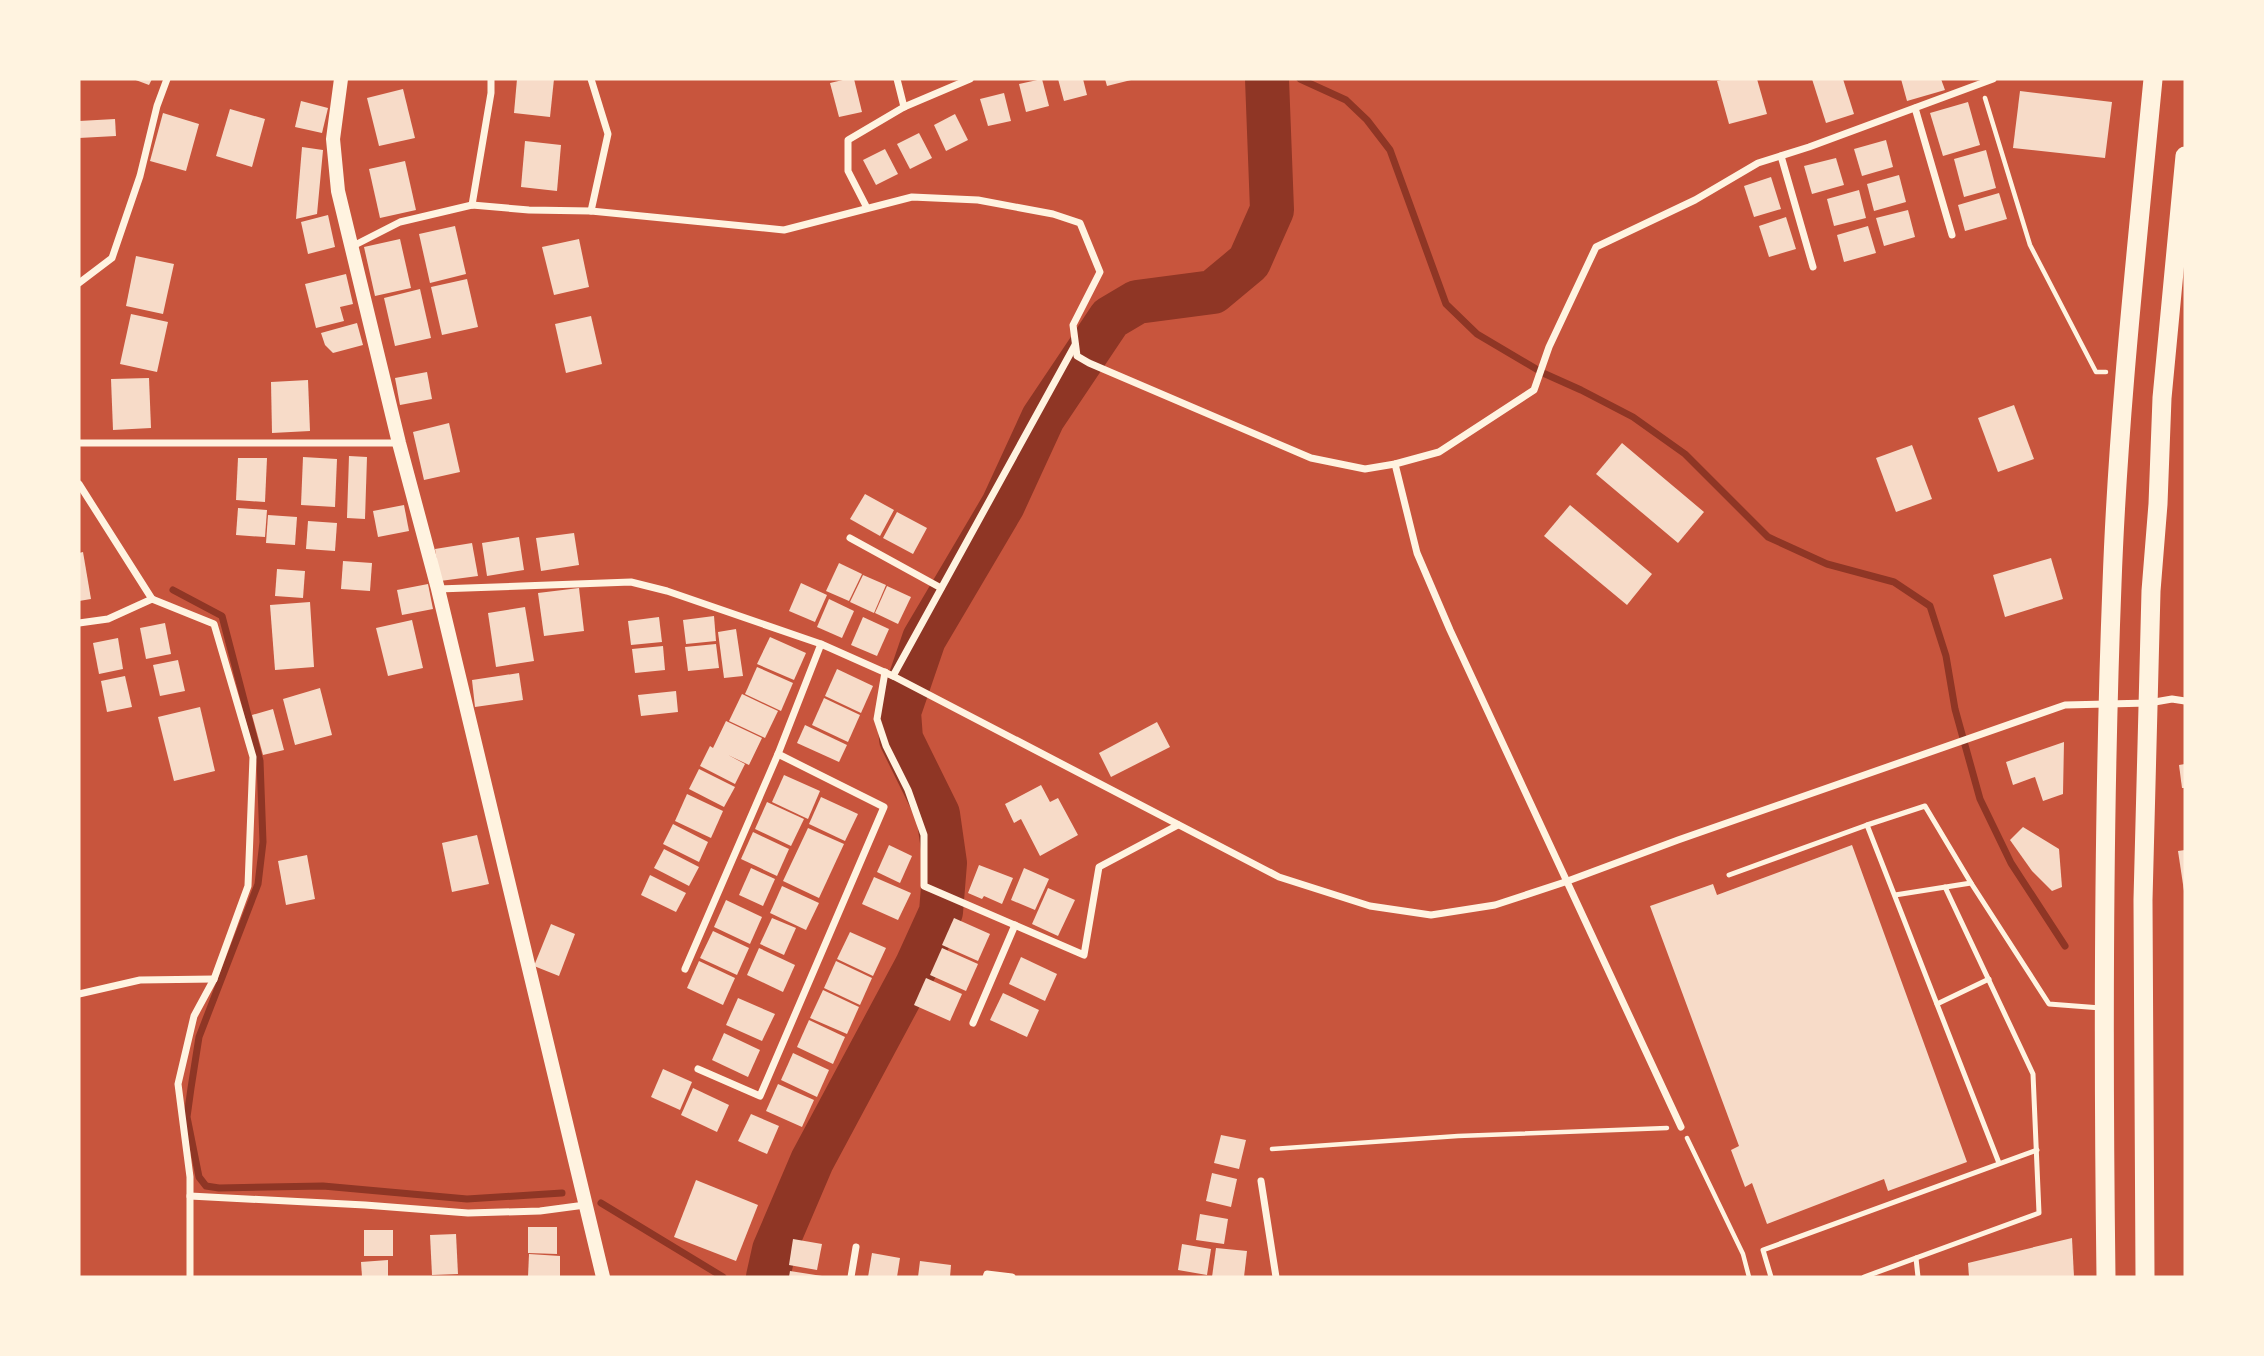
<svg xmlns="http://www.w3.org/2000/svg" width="2264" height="1356" viewBox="0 0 2264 1356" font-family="'Fira Sans Condensed',sans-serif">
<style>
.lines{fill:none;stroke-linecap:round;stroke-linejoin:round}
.stream{stroke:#8f3625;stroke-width:7}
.river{stroke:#8f3625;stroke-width:44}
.building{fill:#f7dbc8}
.path{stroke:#fff3e0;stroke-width:4.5}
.service{stroke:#fff3e0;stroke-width:5}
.minor{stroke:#fff3e0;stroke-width:7}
.secondary{stroke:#fff3e0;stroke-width:14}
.trunk{stroke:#fff3e0;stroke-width:19}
</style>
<rect width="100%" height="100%" fill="#c8553d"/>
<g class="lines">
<g class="stream">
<polyline points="1300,79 1346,100 1367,120 1390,150 1446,304 1477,334 1543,373 1581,390 1633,417 1685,454 1768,537 1827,564 1894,582 1930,606 1946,656 1955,709 1980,799 2011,863 2065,946"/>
<polyline points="1268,80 1269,79"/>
<polyline points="173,590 222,616 260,761 263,842 258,884 199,1037 191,1088 187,1117 199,1177 206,1186 219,1188 323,1186 467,1199 562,1193"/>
<polyline points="601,1203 723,1277"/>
</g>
<polyline class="river" points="768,1277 774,1250 812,1161 916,967 941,912 945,863 938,814 901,739 899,712 924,639 1003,505 1043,418 1110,318 1137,302 1213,292 1249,262 1272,210 1267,79"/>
</g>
<g class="building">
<polygon points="133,79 152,79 149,85"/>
<polygon points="517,79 554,79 550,117 514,113"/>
<polygon points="847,79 854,79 862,112 839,117 830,83"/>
<polygon points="1042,79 1049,106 1026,112 1019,84"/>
<polygon points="1058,79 1083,79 1087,95 1064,101"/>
<polygon points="1105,79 1131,79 1131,80 1107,86"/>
<polygon points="1725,79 1757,79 1767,114 1729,124 1717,81"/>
<polygon points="1812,79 1843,79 1854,114 1826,123"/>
<polygon points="1901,79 1941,79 1945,90 1907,101"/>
<polygon points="403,89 415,138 379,146 367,98"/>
<polygon points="2020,91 2112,102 2105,158 2013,148"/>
<polygon points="1004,93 1011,121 988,126 980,99"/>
<polygon points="301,101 328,108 322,133 295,127"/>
<polygon points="1968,102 1980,145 1943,156 1930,113"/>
<polygon points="230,109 265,119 252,167 216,156"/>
<polygon points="163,113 199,124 186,171 150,161"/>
<polygon points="955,114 968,140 946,151 934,125"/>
<polygon points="115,119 116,136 79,138 79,121"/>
<polygon points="919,133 932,158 910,169 897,144"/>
<polygon points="1886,140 1893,167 1862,176 1854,149"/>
<polygon points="525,141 561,145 557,191 521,187"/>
<polygon points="302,147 323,150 317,214 296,219"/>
<polygon points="885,149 898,174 876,185 863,160"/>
<polygon points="1986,150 1996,188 1964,197 1954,159"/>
<polygon points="1836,158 1844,185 1812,194 1804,166"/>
<polygon points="405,161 416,210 380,218 369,169"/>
<polygon points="1899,175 1906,202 1874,211 1867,184"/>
<polygon points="1771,177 1781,209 1754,217 1744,186"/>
<polygon points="1859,190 1866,218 1834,226 1827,199"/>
<polygon points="1999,193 2007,219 1965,231 1958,205"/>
<polygon points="1908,210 1915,237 1884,246 1876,218"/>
<polygon points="328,215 335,247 308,254 301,222"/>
<polygon points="1786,217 1796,249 1769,257 1759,226"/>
<polygon points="455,226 466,274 430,283 419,234"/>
<polygon points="1868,226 1876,253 1844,262 1837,235"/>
<polygon points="400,239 411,288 375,296 364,247"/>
<polygon points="579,239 589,287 554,295 542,247"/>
<polygon points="136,256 174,264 163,314 126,306"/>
<polygon points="346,274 353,304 340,307 344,321 316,328 305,284"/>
<polygon points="467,279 478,327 442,335 431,287"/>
<polygon points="420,289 431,338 395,346 384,298"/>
<polygon points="131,314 168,322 157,372 120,364"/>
<polygon points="591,316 602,364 566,373 555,324"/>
<polygon points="357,323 363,345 333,353 325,345 321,333"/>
<polygon points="427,372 432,399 400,405 395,378"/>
<polygon points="149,378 151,428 113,430 111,379"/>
<polygon points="308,380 310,431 272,433 271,382"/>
<polygon points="2014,405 2034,459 1998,472 1978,418"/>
<polygon points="449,423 460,472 424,480 413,432"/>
<polygon points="1622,443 1704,512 1678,543 1596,474"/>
<polygon points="1912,445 1932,499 1896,512 1876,458"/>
<polygon points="349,456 367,457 365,519 347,518"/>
<polygon points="303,457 337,459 335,507 301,505"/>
<polygon points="238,458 267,458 265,502 236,500"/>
<polygon points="865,494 894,510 880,536 850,519"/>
<polygon points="404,505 409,531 378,537 373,511"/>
<polygon points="1570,505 1652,574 1627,605 1544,536"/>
<polygon points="238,508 267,510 265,537 236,535"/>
<polygon points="897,512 927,528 913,554 883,538"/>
<polygon points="268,515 297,517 295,545 266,543"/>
<polygon points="308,521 337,523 335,551 306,549"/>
<polygon points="574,533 579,565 541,571 536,538"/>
<polygon points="519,537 524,570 487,576 482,543"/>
<polygon points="472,543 478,576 440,581 435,549"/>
<polygon points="83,552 91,599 79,601 79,553"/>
<polygon points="2051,558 2063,599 2005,617 1993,575"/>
<polygon points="343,561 372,563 370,591 341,589"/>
<polygon points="839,563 862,574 849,601 826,591"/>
<polygon points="277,569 305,571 303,598 275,596"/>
<polygon points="863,575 886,585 874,613 850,602"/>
<polygon points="801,583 827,595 815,622 789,611"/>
<polygon points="428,584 433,609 402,615 397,590"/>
<polygon points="887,586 911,597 898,624 875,613"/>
<polygon points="579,588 584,631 544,636 538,593"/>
<polygon points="829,599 854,611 842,638 817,627"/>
<polygon points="310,602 314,667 275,670 270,605"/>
<polygon points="525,607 534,661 496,667 488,613"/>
<polygon points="714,616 716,641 686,644 683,620"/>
<polygon points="659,617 662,642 631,645 628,621"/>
<polygon points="863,617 889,629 877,656 851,645"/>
<polygon points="412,620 423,668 388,676 376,628"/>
<polygon points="165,623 171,654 146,659 140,628"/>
<polygon points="736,629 743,676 724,678 718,632"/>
<polygon points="770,637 806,653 794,680 757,664"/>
<polygon points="118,638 123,669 99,674 93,643"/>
<polygon points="716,644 719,668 688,671 685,647"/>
<polygon points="663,646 665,670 635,673 632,649"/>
<polygon points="178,660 185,691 160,696 153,665"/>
<polygon points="757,667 793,683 781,711 745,694"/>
<polygon points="837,669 873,686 861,713 825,696"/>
<polygon points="519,673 523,700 475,707 472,680"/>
<polygon points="125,676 132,707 107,712 101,681"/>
<polygon points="320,688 332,735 295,745 283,699"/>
<polygon points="676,691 678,712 641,716 638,695"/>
<polygon points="742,694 778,711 765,738 729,721"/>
<polygon points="824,698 860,715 848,742 812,725"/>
<polygon points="200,707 215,771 174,781 158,717"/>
<polygon points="273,709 284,750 263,755 252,715"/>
<polygon points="726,721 762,738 749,765 728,755 745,764 735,784 700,766 710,746 713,748"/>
<polygon points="1157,722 1170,747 1111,777 1099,753"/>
<polygon points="805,725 847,745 839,762 797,743"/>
<polygon points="2064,742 2063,794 2043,801 2035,777 2013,785 2006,762"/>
<polygon points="2185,764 2185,788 2182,788 2179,765"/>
<polygon points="699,769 735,787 724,807 689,789"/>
<polygon points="784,775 820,791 808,819 772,802"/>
<polygon points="1041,785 1050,802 1058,798 1078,835 1040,856 1021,819 1014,823 1005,804"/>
<polygon points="687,794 723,811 711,838 675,821"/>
<polygon points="821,797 858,814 845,841 809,824"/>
<polygon points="767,802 804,819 791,846 755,829"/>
<polygon points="673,824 708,842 699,862 663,844"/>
<polygon points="2023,827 2059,849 2062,887 2052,891 2032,871 2010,840"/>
<polygon points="808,828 844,844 819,898 783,881"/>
<polygon points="753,832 789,849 777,876 741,859"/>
<polygon points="477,835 489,884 452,892 442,843"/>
<polygon points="889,845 912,856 900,883 877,872"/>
<polygon points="1852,845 1967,1162 1888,1191 1884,1179 1767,1224 1752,1183 1745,1187 1731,1150 1739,1146 1650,906 1713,884 1717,895"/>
<polygon points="664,849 699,867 689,886 654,868"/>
<polygon points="2185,850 2185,891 2184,891 2178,851"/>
<polygon points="307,855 315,899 286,905 278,861"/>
<polygon points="979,865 1013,878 1002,904 984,896 982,899 968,893"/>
<polygon points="751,868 775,879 763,906 739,895"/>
<polygon points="1024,868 1049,879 1035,910 1011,900"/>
<polygon points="650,875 686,893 676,912 641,895"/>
<polygon points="874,877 911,893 898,920 862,904"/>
<polygon points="782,886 819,903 806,930 770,913"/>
<polygon points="1048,888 1075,900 1058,936 1032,924"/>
<polygon points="726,900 762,917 750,944 714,927"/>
<polygon points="772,918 796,928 784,955 760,944"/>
<polygon points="954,918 990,934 978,961 942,945"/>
<polygon points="551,924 575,934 559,976 534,966"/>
<polygon points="713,931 749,948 737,975 700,958"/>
<polygon points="850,932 886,948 873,976 837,959"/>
<polygon points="759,948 795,965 783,992 747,975"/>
<polygon points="942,948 978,964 966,991 930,975"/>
<polygon points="1021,957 1057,974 1045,1001 1009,984"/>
<polygon points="699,961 735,978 723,1005 687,988"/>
<polygon points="836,961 872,978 860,1005 824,988"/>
<polygon points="926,978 962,994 950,1021 914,1005"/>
<polygon points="823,990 859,1007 847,1034 810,1018"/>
<polygon points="1003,993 1039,1010 1027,1037 990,1020"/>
<polygon points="738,998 775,1014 762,1041 726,1025"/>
<polygon points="809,1020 845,1037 833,1064 797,1047"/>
<polygon points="724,1033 760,1050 748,1077 712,1060"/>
<polygon points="793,1053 829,1070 817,1097 781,1080"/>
<polygon points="663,1069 692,1082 680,1110 651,1097"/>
<polygon points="778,1084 814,1100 802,1127 766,1111"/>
<polygon points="693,1088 729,1105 717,1132 681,1115"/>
<polygon points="751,1114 779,1126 767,1154 738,1141"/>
<polygon points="1221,1135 1246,1140 1239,1169 1214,1163"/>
<polygon points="1212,1173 1237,1179 1231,1207 1206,1201"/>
<polygon points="696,1180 758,1205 736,1261 674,1237"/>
<polygon points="1200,1214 1228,1219 1224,1244 1196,1240"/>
<polygon points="528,1227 557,1227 557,1254 528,1253"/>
<rect x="364" y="1230" width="29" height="26"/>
<polygon points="456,1234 458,1274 432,1275 430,1235"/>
<polygon points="2072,1238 2074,1277 1969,1277 1968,1263"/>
<polygon points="793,1239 822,1244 817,1270 789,1265"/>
<polygon points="1182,1244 1211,1249 1207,1275 1178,1270"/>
<polygon points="1216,1248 1247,1251 1244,1277 1212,1277"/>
<polygon points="872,1253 900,1258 897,1277 868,1277"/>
<polygon points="529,1254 560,1256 560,1277 528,1277"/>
<polygon points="388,1260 388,1277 362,1277 361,1262"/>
<polygon points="920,1261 951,1265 950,1277 918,1277"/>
<polygon points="790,1271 822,1276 822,1277 789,1277"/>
</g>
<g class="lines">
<g class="path">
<polyline points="1985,98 2030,245 2096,372 2106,372"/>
<polyline points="1687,1138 1743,1254 1749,1277"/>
<polyline points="1272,1149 1458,1136 1667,1128"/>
</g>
<g class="service">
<polyline points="1867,825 1925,806 1971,883 2049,1004 2101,1008"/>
<polyline points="1729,875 1867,825 1999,1163"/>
<polyline points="1895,895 1971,883"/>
<polyline points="1937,1004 1989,979"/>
<polyline points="1916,1258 1918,1277"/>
<polyline points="1771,1277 1763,1250 2037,1150"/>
<polyline points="1864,1277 2039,1213 2033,1074 1945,887"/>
</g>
<g class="minor">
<polyline points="897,79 904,107"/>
<polyline points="1915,108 1952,235"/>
<polyline points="1781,156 1813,267"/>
<polyline points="472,205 491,93 491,79"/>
<polyline points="867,208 848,171 848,140 904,107 970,79"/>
<polyline points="591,211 608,134 591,79"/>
<polyline points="351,247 400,222 472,205 529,210 591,211 784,230 912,197 978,200 1053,214 1080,223 1100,272 1073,325 1077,356 1089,363 1311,458 1365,469 1395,464 1439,452 1534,390 1549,347 1596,247 1695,200 1758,163 1809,147 1993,79"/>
<polyline points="79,283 112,258 140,176 157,106 167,79"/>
<polyline points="79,443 398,443"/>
<polyline points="1395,464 1417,553 1450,630 1681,1127"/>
<polyline points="79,484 152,599 214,624 253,757 248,886 214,979 194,1016 178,1084 190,1177 190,1277"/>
<polyline points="850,538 941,588"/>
<polyline points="438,589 631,582 667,591 821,644 893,676 1279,877 1370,906 1431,915 1495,905 1565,882 1678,840 2065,705 2149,703 2172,699 2185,701"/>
<polyline points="79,623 108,619 152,599"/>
<polyline points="885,672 877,719 886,746 908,790 924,835 924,886 1084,955 1099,867 1178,825"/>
<polyline points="893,676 1075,345"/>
<polyline points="685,969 778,754"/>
<polyline points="79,994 140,980 214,979"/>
<polyline points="973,1023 1015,925"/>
<polyline points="698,1069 760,1096 884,807 778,754 821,644"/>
<polyline points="1261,1181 1276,1277"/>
<polyline points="190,1196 365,1205 468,1213 540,1211 585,1205"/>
<polyline points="851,1277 856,1247"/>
<polyline points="986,1277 987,1274 1012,1277"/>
</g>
<polyline class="secondary" points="341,79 333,139 338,191 399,443 438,589 603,1277"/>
<g class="trunk">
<path d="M2106,1277C2103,1046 2103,815 2112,584C2118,415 2137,247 2153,79"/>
<polyline points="2145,1277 2143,900 2151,591 2158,504 2162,398 2185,156"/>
</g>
</g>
<rect width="2264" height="1356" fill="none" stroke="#fff3e0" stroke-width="161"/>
</svg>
